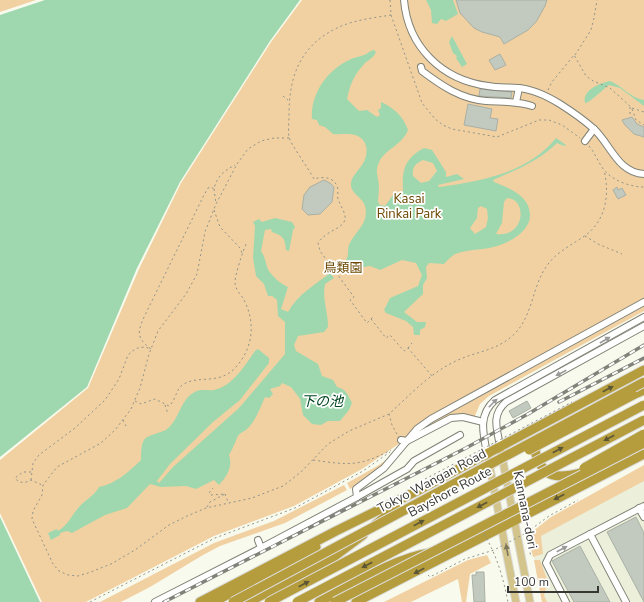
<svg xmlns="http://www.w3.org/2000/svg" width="644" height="602" viewBox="0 0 644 602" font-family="'Nunito Sans','Noto Sans JP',sans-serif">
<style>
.built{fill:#ecf0db}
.green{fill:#f1d1a2}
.water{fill:#9fd8ae;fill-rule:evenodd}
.building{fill:#c2c9be;stroke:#a9b0a5}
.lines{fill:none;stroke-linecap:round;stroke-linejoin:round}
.minor-casing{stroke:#808276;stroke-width:8}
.major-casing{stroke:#dbdbda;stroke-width:9}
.highway-casing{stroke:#dbdbda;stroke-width:11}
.path{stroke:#91938a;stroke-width:1;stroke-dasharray:2 3;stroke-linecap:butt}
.minor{stroke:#fff;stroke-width:6}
.major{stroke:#d3c48b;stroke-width:7}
.highway{stroke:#b59d3d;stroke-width:9}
.rail-casing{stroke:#81827a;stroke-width:3.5}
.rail{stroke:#fff;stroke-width:2;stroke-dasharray:6;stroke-linecap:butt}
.highway-bridge-casing{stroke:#dbdbda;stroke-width:11;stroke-linecap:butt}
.path-bridge{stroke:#91938a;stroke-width:1;stroke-dasharray:2 3;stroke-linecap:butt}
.highway-bridge{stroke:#b59d3d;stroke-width:9}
.oneway{fill:#9a9b98}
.oneway2{fill:#5c5635}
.oneway3{fill:#7d765a}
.labels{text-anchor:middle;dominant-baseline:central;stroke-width:3.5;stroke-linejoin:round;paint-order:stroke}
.park-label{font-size:13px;fill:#6b4700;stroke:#fff}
.street-label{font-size:13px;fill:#363732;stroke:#fff}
.water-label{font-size:14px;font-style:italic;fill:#004520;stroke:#fff}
</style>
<rect width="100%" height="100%" fill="#f8faed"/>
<polygon class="built" points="644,473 644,602 542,602 532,547 544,526"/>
<g class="green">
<polygon points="0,0 36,0 0,12"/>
<polygon points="302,0 644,0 644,311 489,396 480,404 474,418 463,415 406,439 362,469 294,506 214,536 86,602 42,602 0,513 0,460 88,388 139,269 181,183 271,42"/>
<path d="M398,451C385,467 369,479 350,489L347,483L379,465Z"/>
<polygon points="644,465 644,481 541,536 543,554 533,557 528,535 551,517"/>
<polygon points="344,485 347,490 285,523 220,546 203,555 150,587 121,602 100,602 214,543 274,521"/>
<polygon points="487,555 491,563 470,574 466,602 462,602 458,579 411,602 384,602 468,560"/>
<polygon points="534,560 540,560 548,582 544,595 547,602 542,602"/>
</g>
<g class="water">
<polygon points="45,0 300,0 270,41 180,182 137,268 87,387 0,457 0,15"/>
<polygon points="426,0 453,0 458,14 446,21 441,19 437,24 432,23 431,10"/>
<polygon points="452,36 467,64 462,67 456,58 457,56 453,53 449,42"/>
<path d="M374,50L376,52C374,57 369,60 365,63C354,75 350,84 347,99L359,111L367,110L377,117L380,115L378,110L381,108V102C394,108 403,116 408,130C401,147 383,149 378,165C375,172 379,179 379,187C379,192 378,197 378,202L380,205L385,206L393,195L400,194L403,191C402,170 404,159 424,148L432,150L446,172V177L457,174L464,179L438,185L439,187C481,181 528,173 556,138L566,145L564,146L557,143C539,161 516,170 493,180L494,182C508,188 529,195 530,214C531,230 511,242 497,246C485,250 471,249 458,253C453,254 448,260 444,264L429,263L426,267L427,278L423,285V294L404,312L417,322H426L425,327L420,330V335H414L413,327L406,321L386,313L384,310L390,298L418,286L422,275L416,263L402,260L380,270L370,266L358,268L349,266L342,271L339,267C354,256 344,251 351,241C358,229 369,222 365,206C363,197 350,194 351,183C352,176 358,171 362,165C369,155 369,139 355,135C348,133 340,135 333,134L325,127L319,125L317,120L312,119C310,95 327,70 349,60C354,57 359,57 364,55C368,54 369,51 374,50ZM423,160L433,163L437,171L429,181L421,183L413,176C412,167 415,164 423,160ZM507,198C528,199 525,238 496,234L502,223L504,202ZM481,206L487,209L488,218L486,227L475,234L470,228L477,218L478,208Z"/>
<path d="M610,81C621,85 632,99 644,100V106L620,88L609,85C603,89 590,103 585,103C582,90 600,83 610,81Z"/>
<path d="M275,218L292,222L295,227L293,230L289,251L286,250C285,238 283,236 272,232L271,229L265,230L261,251C266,258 266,267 269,271C273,277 281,284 288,287L281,309L288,312C297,295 316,284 330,273L334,278L325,284C322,300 328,310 328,327L324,332L298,336L294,345L296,351L318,364L322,376L333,380L337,387C346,389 348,395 352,403L349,410L340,421H328L321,425L312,424L303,415L300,399L291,387L282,383L280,386L270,389L273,394L269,398L265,397C260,408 256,420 248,428C245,432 239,432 237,438C234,445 233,448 229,455C233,467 227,476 219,485L214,480L196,489L186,486L161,487L150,484L127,508L105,515L72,533L67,531L60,533V535L51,540L48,533L57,529L58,531C69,524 71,516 79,507C85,500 94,496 99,487C115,484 129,472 141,460C141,455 141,447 143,442C146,434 160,434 167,429C179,420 180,401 193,393C200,388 206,391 214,390C233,386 245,365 255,351L258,349L269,358V363L240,400L213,422L170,464L157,481L159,483L173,467L239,408L285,354V322L278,316L277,300L272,296H268L264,284L256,276L253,258L255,226L253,222L259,219L262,222Z"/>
<polygon points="0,517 40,602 0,602"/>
</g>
<g class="building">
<polygon points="456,0 547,0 545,6 536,22 528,30 504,44 500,37 482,32 474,28 460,13"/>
<polygon points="500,54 506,65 495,70 489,60"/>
<polygon points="480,89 512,92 511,98 479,96"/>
<polygon points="468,104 492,109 490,118 498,119 496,131 464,125"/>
<polygon points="632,117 637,124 644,127 644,137 634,134 625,125 622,120"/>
<polygon points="324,180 330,183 334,187 332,202 320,214 308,215 302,209 304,195 310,187"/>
<polygon points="617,187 618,190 622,188 626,195 618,199 613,190"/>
<polygon points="527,401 531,408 513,418 509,411"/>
<polygon points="636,517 644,533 644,602 607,532"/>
<polygon points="580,546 610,602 574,602 552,561"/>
<polygon points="476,572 484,572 485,602 474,602 472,575 476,575"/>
</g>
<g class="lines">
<defs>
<g id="minor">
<path d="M404,0C408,47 442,80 488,86C498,88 508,87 518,88C533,89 547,96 560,104C571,111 584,120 594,129C611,145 618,173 644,174"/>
<path d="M421,67L422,71C442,86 461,99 486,101C502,102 517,101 532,106"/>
<polyline points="516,102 519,88"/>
<polyline points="585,141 594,129"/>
<polyline points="401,440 407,441 451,418 463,417 483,422"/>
<path d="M500,446C497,429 491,415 506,402L644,326"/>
<path d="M487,453C483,433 478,415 495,400L644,317"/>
<polyline points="357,497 407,469 414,461 460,435"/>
<polyline points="639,508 644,517"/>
<polyline points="590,534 626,602"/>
<polyline points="258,540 261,548 357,497 356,489 384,468 417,429 431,419 644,302"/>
<polyline points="155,602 261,548"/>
<polyline points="566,602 546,563 550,555 644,506"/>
</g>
<g id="major">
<polyline points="500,446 530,602"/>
<polyline points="487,453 516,602"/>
</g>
<g id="highway">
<polyline points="633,395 644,390"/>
<path d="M539,440L535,451C543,480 558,479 584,472"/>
<polyline points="376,524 399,506"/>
<polyline points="200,602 336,531 417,491 644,370"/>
<polyline points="214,602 316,547"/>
<polyline points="249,602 335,556 363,535"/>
<path d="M319,602C350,586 397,557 430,553"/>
<polyline points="356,602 644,454"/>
</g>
</defs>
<use href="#minor" class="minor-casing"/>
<use href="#major" class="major-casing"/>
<use href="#highway" class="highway-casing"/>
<g class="path">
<polyline points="390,0 391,15 422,103 435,119 443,125 452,129 497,137 539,120 549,120 562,125 580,138"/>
<path d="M391,15C373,18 353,20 337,28C300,46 289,76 289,115C289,122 288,130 289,137C291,145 309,169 314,179C324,176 336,177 338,190C338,193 337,196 338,199C340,206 348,215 344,222C339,230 326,231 318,243L320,251L354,297L350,300L367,323L371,319L386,338L390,335L404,351L408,348L432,376"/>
<polyline points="575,55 591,30 594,18 597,0"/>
<polyline points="548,90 552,82 574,55 586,76 593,81 610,88 632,108 644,112"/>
<polyline points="283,96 288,100"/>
<polyline points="630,107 630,115"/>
<polyline points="632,109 636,120 644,125"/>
<polyline points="289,138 274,138 261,141 248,149 237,164 216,204 205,232 197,274 186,294 158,331 149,354 140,388 131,409 115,430 101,443 57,467 43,485 42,495 33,511 32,519 53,564 59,571 68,575 78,576 88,573 111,564 135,550 169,525 187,516 206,508 252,498 283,486 301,472 328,444 349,431 389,414"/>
<path d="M589,146C595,153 598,162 604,170C613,181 631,187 644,187"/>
<polyline points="214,189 216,204"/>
<polyline points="214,210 220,227 240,248 242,253"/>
<polyline points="585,236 598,244 622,254"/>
<polyline points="371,319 374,316"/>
<polyline points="408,348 412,343"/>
<path d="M135,401L141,404L155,399L169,406C177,399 175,389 184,384C199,375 219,385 235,368C253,349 256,323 244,300C241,294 235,290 235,282C235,275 243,251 246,244"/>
<polyline points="165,405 168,414"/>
<polyline points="123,420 126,426"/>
<path d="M397,434L392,425L389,414C410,395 430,373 456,361C474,352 495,351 511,337C533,319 531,289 546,267C555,253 570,246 583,237C606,222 610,195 604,170"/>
<path d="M313,460C349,465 358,467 391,450"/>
<path d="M31,472H23L15,478C19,484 26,483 31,480L42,485"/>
<path d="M31,480L33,463L39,455L75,428L105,400L119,379L128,355C135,348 141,345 151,349C135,337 138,331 145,315L203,197L208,188L211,187L214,189C217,176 224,171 235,165"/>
<polyline points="225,494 228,502"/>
<polyline points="207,507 210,502 225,494 211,495 209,493 213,488"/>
<polyline points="526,533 531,557"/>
<polyline points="90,602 215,538 295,508 363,471 390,452"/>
</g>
<use href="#minor" class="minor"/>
<use href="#major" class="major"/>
<use href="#highway" class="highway"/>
<defs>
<g id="rail">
<polyline points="559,402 644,358"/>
<polyline points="164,602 466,448 528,414 644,345"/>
</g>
</defs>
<use href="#rail" class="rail-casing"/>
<use href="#rail" class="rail"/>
<defs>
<g id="highway-bridge">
<polyline points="529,450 633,395"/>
<polyline points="584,468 644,434"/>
<polyline points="233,602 644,382"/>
<polyline points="269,602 644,405"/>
<polyline points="297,602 644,420"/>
<polyline points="335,602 644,443"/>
</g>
</defs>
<use href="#highway-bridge" class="highway-bridge-casing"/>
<g class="path-bridge">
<polyline points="470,467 471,456"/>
<polyline points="425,479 572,402"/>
<path d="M484,534C497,556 503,577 508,602"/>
<polyline points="428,575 430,577 465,559 494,550 526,533 549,516 578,500"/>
</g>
<use href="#highway-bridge" class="highway-bridge"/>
</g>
<defs><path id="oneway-solid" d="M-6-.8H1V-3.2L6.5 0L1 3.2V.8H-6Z"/></defs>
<g class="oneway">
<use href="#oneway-solid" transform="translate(605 340) rotate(-30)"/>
<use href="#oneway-solid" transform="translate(561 373) rotate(152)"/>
<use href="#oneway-solid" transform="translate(493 403) rotate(-45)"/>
<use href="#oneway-solid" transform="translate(562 549) rotate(-28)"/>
</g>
<g class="oneway2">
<use href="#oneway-solid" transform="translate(608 389) rotate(-28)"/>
<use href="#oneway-solid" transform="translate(609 438) rotate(152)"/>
<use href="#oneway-solid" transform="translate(558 450) rotate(-28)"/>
<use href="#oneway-solid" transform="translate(559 497) rotate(153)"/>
<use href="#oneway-solid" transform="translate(482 505) rotate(152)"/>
<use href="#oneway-solid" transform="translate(419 523) rotate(-28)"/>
<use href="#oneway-solid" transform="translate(367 565) rotate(152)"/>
<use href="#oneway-solid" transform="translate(419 571) rotate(152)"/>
<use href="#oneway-solid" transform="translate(304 584) rotate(-28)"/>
</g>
<use class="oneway3" href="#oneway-solid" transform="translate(507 550) rotate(-100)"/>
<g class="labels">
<g class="park-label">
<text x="409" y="199">Kasai<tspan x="409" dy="15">Rinkai Park</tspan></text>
<text x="343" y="268">鳥類園</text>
</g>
<g class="street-label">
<text transform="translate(432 481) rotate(-28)">Tokyo Wangan Road</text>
<text transform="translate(450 492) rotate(-28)">Bayshore Route</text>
<text transform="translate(525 510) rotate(79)">Kannana-dori</text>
</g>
<g class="water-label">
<text x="322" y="401">下の池</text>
</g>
</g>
<path d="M508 586v6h90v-6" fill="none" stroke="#363732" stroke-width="2"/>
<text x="514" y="586" font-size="12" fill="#363732" stroke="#ffffff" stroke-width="3" paint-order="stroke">100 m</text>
</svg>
